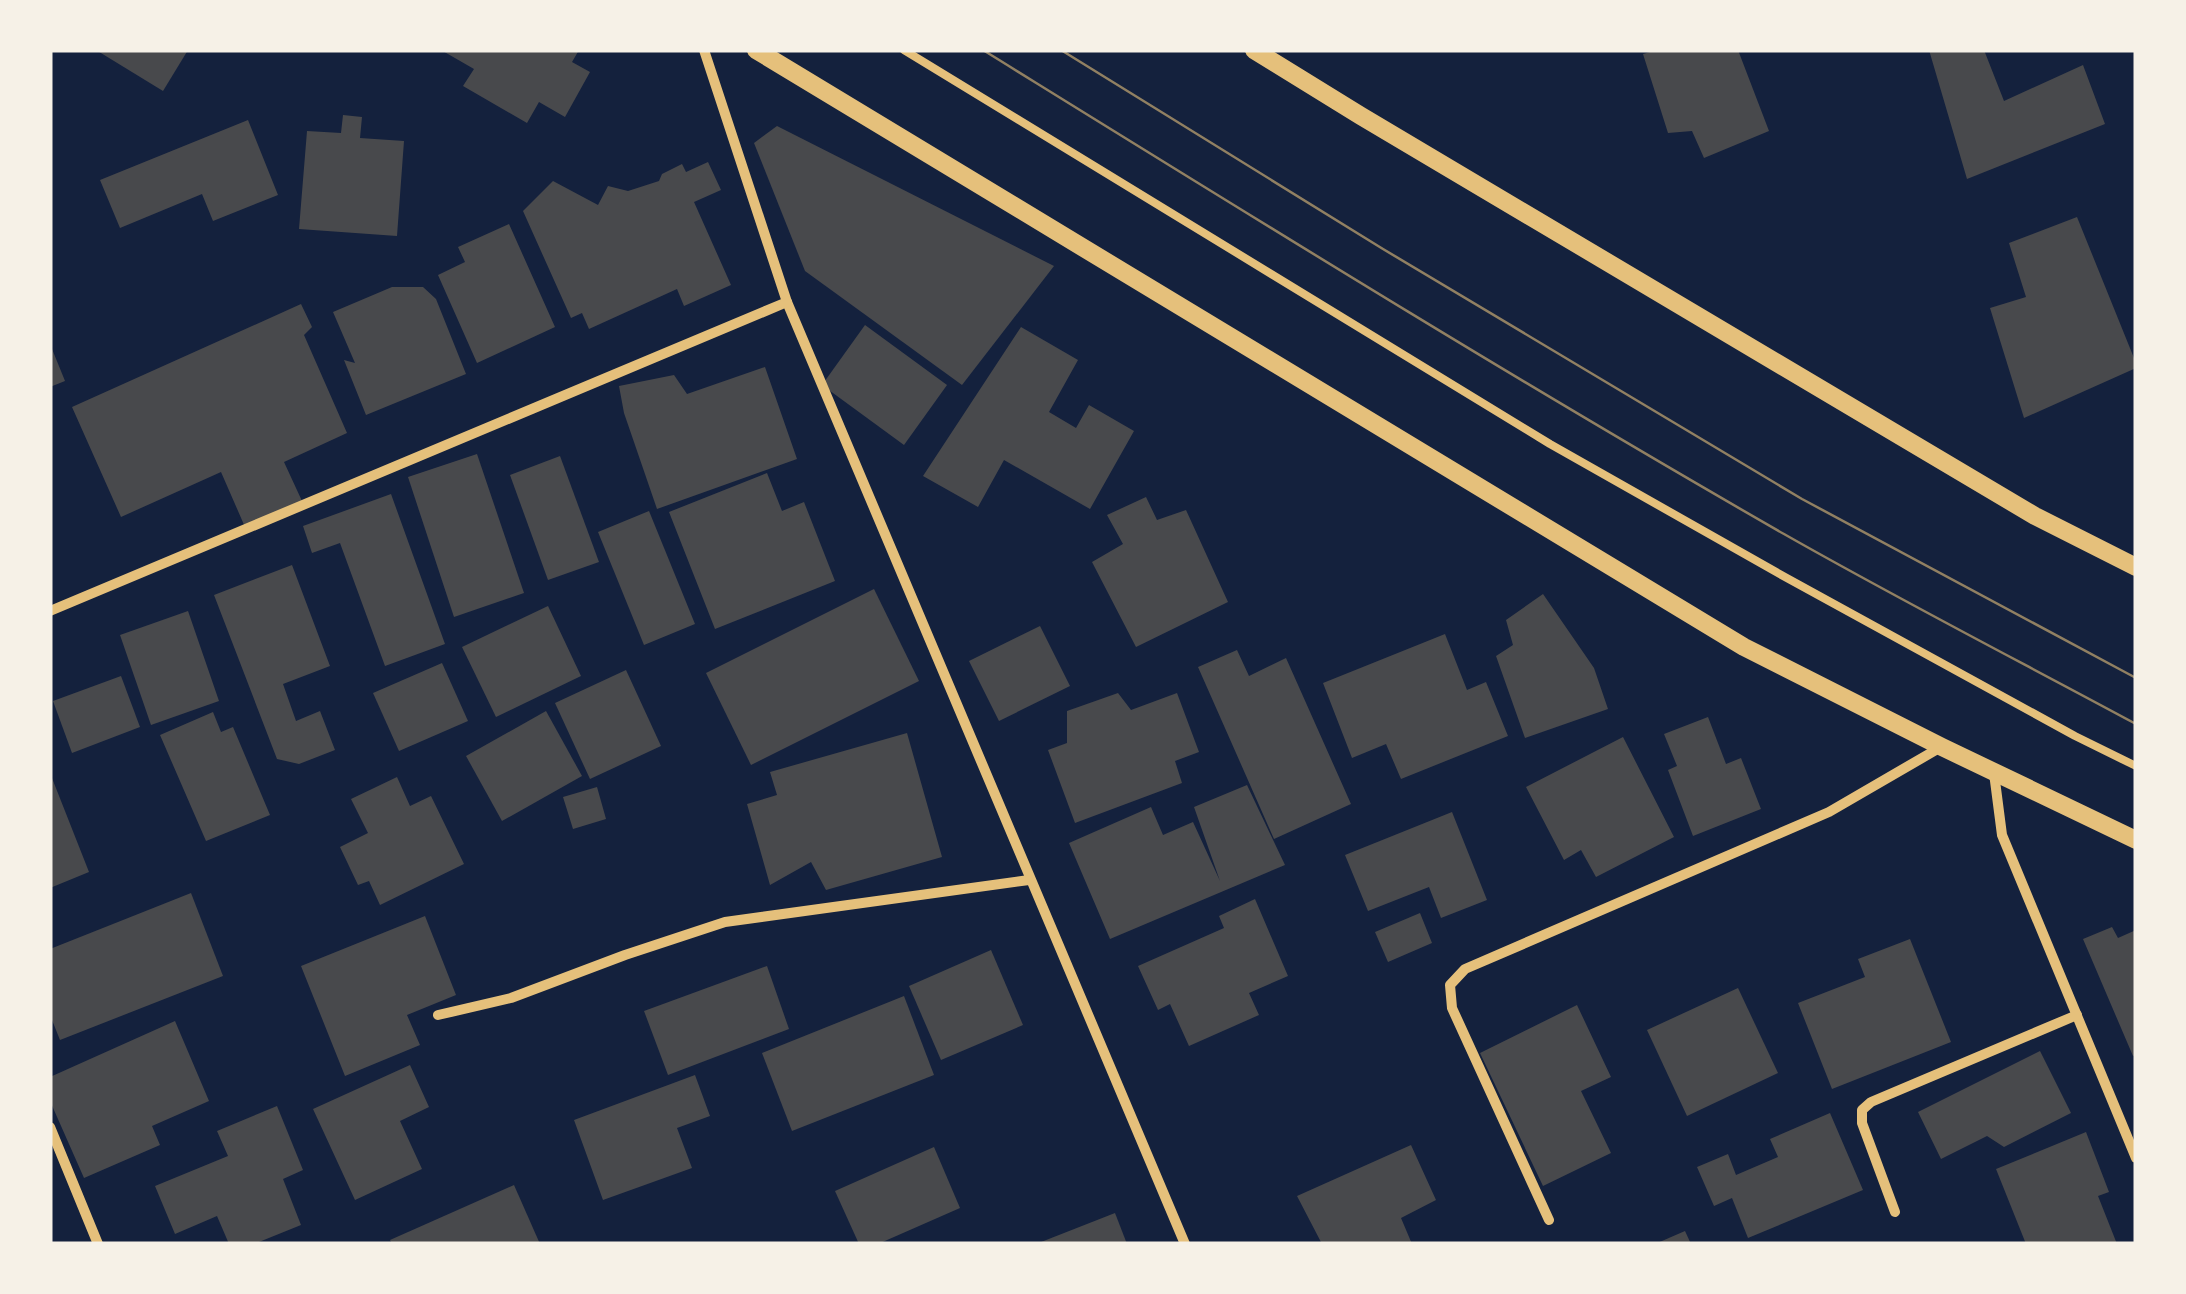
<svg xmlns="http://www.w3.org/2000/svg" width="2186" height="1294" viewBox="0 0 2186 1294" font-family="'Fira Sans',sans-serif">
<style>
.building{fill:#48494c}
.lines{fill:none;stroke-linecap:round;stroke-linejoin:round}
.service{stroke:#e5c07b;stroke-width:8}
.minor{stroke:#e5c07b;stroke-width:10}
.tertiary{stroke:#e5c07b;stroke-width:18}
.tram{stroke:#918062;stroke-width:2.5}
</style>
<rect width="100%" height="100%" fill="#14213d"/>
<g class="building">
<polygon points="96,50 188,50 163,91"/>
<polygon points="441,50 579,50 572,62 590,72 565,117 539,102 527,123 463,86 474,69"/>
<polygon points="1657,50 1738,50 1769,131 1704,158 1692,131 1668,133 1643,54"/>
<polygon points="1929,50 1984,50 2004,101 2083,65 2105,124 1967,179"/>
<polygon points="343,115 362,117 360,138 404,141 397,236 299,229 307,131 341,133"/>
<polygon points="248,120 278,195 213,221 202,194 120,228 100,180"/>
<polygon points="777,126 1054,266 962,385 805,271 754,143"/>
<polygon points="708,162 721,190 694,202 731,285 684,306 677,289 589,329 582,313 571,318 523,211 553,181 598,205 608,186 628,191 659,181 662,174 682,164 686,172"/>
<polygon points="2077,217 2136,363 2136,368 2024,418 1990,308 2026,297 2009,243"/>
<polygon points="509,224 555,327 477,363 438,275 465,262 458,247"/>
<polygon points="392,287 423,287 436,299 466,374 366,415 344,360 355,363 333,312"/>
<polygon points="301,304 312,327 304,335 347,433 284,462 302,501 245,527 221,472 121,517 72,407"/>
<polygon points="865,325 947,385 904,445 822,385"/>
<polygon points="1021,327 1078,360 1049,412 1076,428 1089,405 1134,431 1090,509 1004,460 978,507 923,476"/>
<polygon points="50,344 65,381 50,387"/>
<polygon points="765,367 797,459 657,509 624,413 619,386 674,375 687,394"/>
<polygon points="477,454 524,593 454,617 408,477"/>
<polygon points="560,456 599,562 548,580 510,475"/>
<polygon points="767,473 782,511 804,502 835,581 715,629 669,512"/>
<polygon points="391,494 445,644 385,666 340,543 312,553 303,526"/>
<polygon points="1146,497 1157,520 1186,510 1228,602 1136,647 1092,562 1123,544 1107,515"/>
<polygon points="649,511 695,624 644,645 598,532"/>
<polygon points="292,565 330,666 283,684 296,721 320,711 335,750 299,764 277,759 214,595"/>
<polygon points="874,589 919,681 751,765 706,673"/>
<polygon points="1543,594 1594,668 1608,709 1525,738 1496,656 1513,645 1506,620"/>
<polygon points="548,606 581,676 496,717 462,647"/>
<polygon points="188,611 219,701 151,725 120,635"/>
<polygon points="1040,626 1070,686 999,721 969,661"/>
<polygon points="1445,634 1467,690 1486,682 1508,736 1401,779 1386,744 1352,758 1323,683"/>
<polygon points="1237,650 1249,676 1286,658 1351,804 1274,839 1198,667"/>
<polygon points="442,663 468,721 399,751 373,693"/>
<polygon points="626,670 661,746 590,779 555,703"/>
<polygon points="121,676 140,727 72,753 53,701"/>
<polygon points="1118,693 1131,710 1177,693 1199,752 1175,761 1182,783 1075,823 1048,750 1067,743 1067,711"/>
<polygon points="546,711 582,776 502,821 466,756"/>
<polygon points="213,712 221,732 233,727 270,815 206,841 160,735"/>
<polygon points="1708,717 1726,764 1741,758 1761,809 1693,836 1668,770 1677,766 1664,734"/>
<polygon points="907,733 942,857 826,890 811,862 770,885 747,804 777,795 770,772"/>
<polygon points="1623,737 1674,837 1596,877 1581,850 1564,860 1526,787"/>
<polygon points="50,773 89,872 50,888"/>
<polygon points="397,777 410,806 431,796 464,864 380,905 369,881 358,885 340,847 368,833 351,799"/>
<polygon points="1247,785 1285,865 1110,939 1069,843 1151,807 1163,835 1193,822 1220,881 1194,807"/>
<polygon points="597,787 606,819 573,829 563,797"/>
<polygon points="1452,812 1487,900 1441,918 1429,887 1368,911 1345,855"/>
<polygon points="191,893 223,976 60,1040 50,1015 50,949"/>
<polygon points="1255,899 1288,976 1249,993 1259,1015 1189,1046 1170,1004 1158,1010 1138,966 1224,928 1219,916"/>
<polygon points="1420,913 1432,943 1388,962 1375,932"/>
<polygon points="425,916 456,995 407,1015 420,1045 345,1076 301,966"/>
<polygon points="2112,927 2118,938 2136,930 2136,1055 2133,1056 2083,939"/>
<polygon points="1910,939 1951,1042 1832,1089 1798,1003 1865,977 1858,959"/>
<polygon points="991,950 1023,1025 941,1060 909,986"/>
<polygon points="767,966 789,1029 668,1075 644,1011"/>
<polygon points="1738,988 1778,1073 1687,1116 1647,1030"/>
<polygon points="904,996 934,1075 792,1131 762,1053"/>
<polygon points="1577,1005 1611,1077 1581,1091 1611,1153 1543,1186 1480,1053"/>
<polygon points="175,1021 209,1101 152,1126 160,1145 84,1178 50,1101 50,1077"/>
<polygon points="2040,1051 2071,1113 2004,1147 1987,1136 1941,1159 1918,1112"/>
<polygon points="410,1065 429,1107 400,1121 422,1169 355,1200 313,1109"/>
<polygon points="695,1075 710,1116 677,1128 692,1168 603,1200 574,1120"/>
<polygon points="277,1106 303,1170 283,1179 301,1225 254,1244 229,1244 217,1216 175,1234 155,1186 228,1156 217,1131"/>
<polygon points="1830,1113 1863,1190 1748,1238 1732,1198 1714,1206 1697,1167 1728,1154 1736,1175 1778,1157 1770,1139"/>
<polygon points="2086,1132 2109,1192 2098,1196 2117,1244 2026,1244 1996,1169"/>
<polygon points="1411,1145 1436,1200 1401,1218 1412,1244 1322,1244 1297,1196"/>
<polygon points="934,1147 960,1208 878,1244 859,1244 835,1191"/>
<polygon points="514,1185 540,1244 392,1244 390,1240"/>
<polygon points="1115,1213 1127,1244 1036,1244"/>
<polygon points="1685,1231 1691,1244 1655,1244"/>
</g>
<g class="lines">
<polyline class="service" points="904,50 1550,444 1785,577 2075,736 2136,766"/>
<g class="minor">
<polyline points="704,50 787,302 1185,1244"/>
<polyline points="50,611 787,302"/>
<polyline points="1994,773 2002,835 2136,1158"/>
<polyline points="438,1015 511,998 625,955 725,922 1029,880"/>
<polyline points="50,1127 98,1244"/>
<polyline points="1895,1212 1862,1123 1862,1110 1871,1102 2077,1015"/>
<polyline points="1549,1220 1452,1008 1450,985 1465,969 1829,812 1941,747"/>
</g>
<g class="tertiary">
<polyline points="756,50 1744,647 1942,747 2136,840"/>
<polyline points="1254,50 1361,116 2035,516 2136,567"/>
</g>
<g class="tram">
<path d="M983,50C1248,214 1513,379 1784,534C1900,600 2019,661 2136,724"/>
<polyline points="1061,50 1383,249 1802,499 2136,678"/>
</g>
</g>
<rect width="2186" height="1294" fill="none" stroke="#f6f1e7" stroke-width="105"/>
</svg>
